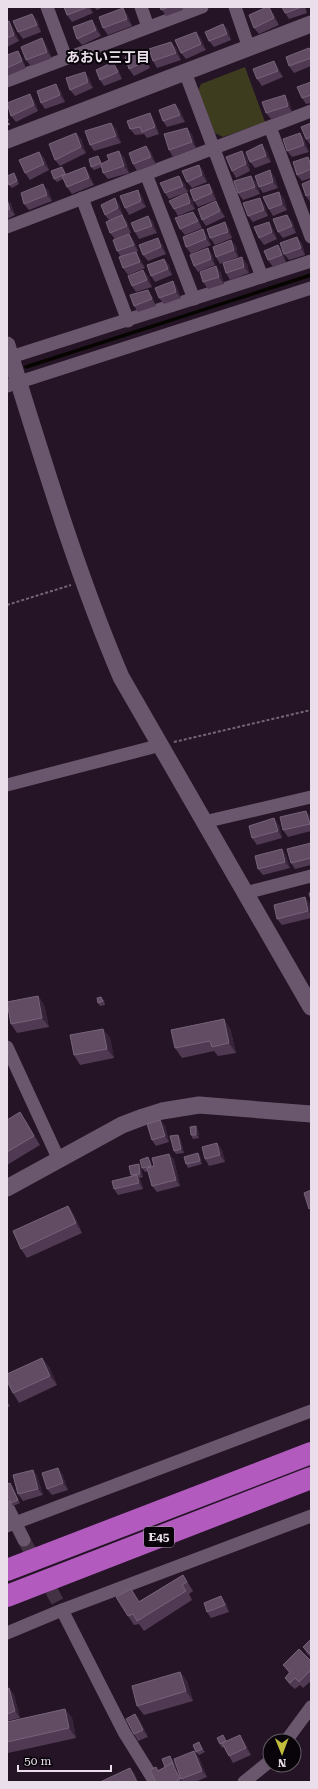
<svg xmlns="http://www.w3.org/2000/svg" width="318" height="1789" viewBox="0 0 318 1789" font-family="'Roboto Serif','Noto Sans JP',serif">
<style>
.green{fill:#3d3c1f}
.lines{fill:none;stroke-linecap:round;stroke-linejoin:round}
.stream{stroke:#070500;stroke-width:3.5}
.minor-tunnel{stroke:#423243;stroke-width:13;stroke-dasharray:13 6;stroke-linecap:butt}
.path{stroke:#746675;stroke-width:2;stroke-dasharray:3 2;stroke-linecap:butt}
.minor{stroke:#6b576d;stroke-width:13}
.tertiary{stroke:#6b576d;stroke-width:17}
.motorway{stroke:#b25abe;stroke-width:22}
.wall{fill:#503a53}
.shaded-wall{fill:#38243a}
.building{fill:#614c64;stroke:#766379}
.labels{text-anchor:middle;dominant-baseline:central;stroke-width:4;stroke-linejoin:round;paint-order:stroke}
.shield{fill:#09040a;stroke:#a69da7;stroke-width:1}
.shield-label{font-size:12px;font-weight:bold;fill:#e9deea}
.neighbourhood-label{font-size:14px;font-weight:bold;fill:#e9deea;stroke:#09040a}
</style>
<rect width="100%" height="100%" fill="#241426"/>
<polygon class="green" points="245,67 265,122 223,137 215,133 198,91 201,84"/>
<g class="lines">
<polyline class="stream" points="26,367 311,275"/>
<polyline class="minor-tunnel" points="24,1540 62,1610"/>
<g class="path">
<polyline points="7,118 9,125"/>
<polyline points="7,605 71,585"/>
<polyline points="174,742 311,710"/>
</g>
<g class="minor">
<polyline points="47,7 66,58"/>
<polyline points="141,7 148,27"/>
<polyline points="235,7 249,48"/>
<polyline points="185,72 262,277"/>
<polyline points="7,81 202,7"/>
<polyline points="270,127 311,237"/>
<polyline points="146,174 194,299"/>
<polyline points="82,198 128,321"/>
<polyline points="7,227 311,111"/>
<polyline points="11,357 311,261"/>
<polyline points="7,386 311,288"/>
<polyline points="7,785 161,745"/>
<polyline points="204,822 311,797"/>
<polyline points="245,893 311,876"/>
<polyline points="7,1047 59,1160"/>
<polyline points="7,1506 24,1540"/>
<polyline points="7,1526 311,1411"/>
<polyline points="62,1610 124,1732 155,1782"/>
<polyline points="7,1633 62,1610 311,1516"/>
<polyline points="286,1741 311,1707"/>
<polyline points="244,1782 270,1761"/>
</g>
<g class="tertiary">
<polyline points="7,140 311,24"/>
<path d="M7,345C42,456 75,569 121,677L311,1007"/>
<polyline points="7,1188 122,1125 143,1117 162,1111 199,1105 311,1114"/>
</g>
<g class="motorway">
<polyline points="7,1570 311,1453"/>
<polyline points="7,1596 311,1478"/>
</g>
</g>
<g class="wall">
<polygon points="64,7 90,7 93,13 72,22 67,15"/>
<polygon points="94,7 104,7 97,10"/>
<polygon points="160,7 182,7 183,10 166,16"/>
<polygon points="282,7 305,7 307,13 289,19 285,13"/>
<polygon points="273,13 279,25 259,34 254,28"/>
<polygon points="32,14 37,20 41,32 23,39 18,32"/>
<polygon points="127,14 132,26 108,35 103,28"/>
<polygon points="9,21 13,28 19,41 7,47 7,22"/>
<polygon points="223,24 228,30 231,40 214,47 209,41"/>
<polygon points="96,26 101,36 82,45 77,39"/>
<polygon points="196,32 201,39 206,50 186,59 181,53"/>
<polygon points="42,38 46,45 52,58 31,66 26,60"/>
<polygon points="171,42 176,48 181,60 157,68 153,61"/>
<polygon points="18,51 22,58 26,68 7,76 7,55"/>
<polygon points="311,51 311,66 294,73 289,66"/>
<polygon points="147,58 150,68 134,76 129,69"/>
<polygon points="274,61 278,68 283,77 262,86 257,79"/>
<polygon points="118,69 122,79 104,86 100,80"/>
<polygon points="89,78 93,88 75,96 70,90"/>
<polygon points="311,82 311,103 306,104 302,98"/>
<polygon points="60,90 65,102 45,109 41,103"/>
<polygon points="34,100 38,111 16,122 11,116"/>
<polygon points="289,101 292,112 271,119 266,113"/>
<polygon points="175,104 180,110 185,122 167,127 163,121"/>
<polygon points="154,120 159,134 147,138 144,134 135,135 130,129"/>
<polygon points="111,123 116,129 121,143 94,151 90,145"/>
<polygon points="311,123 311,146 306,139"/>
<polygon points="187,128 192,135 196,148 173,157 169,150"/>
<polygon points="76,133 81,139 86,153 60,166 55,160"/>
<polygon points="300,133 304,139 309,152 292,157 287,151"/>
<polygon points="146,146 151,152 156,164 137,171 133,164"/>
<polygon points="242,151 247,158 250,171 236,178 232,171"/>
<polygon points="267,151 271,162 255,168 250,162"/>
<polygon points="39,152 44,158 49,170 30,180 25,173"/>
<polygon points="98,156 102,164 109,160 124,157 129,173 108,179 103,173 102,167 94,170 91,167"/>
<polygon points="311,161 311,178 302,181 297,175"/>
<polygon points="199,165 203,171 207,182 192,188 187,182"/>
<polygon points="85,167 89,174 94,185 72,194 67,187 63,179 57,182 54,179 64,170 66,174"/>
<polygon points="16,176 19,184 12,188 9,185"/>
<polygon points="274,176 278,188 263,193 259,187"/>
<polygon points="311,180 311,202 310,202 306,196"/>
<polygon points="256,182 260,194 243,200 238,193"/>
<polygon points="184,183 188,192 169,199 165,193"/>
<polygon points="209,184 213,190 216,200 198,207 194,201"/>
<polygon points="48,190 52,201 29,210 24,204"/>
<polygon points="138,190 142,197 146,207 129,215 125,208"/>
<polygon points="279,192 284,199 287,210 273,216 269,209"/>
<polygon points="115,198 119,204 123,215 122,215 127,222 131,233 115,239 110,233 109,220 105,215"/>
<polygon points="7,199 11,204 15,215 7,219"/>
<polygon points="192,200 195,209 178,216 174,209"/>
<polygon points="264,204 268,216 253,222 248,216"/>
<polygon points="220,208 225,217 206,226 202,220"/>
<polygon points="287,215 292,221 296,233 283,238 278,232"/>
<polygon points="148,216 153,222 157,233 139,239 135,232"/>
<polygon points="198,219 202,228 185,235 180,229"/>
<polygon points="229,228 232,238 215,245 210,238"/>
<polygon points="273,229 277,239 264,245 259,238"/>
<polygon points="129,234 134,241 138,251 135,253 136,252 140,259 145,268 128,275 123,268 121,257 117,251"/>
<polygon points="207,236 211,245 191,254 186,247"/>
<polygon points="297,237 302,244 305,255 289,260 284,254"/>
<polygon points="231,240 236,246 238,257 220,264 216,257"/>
<polygon points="162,244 166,254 148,261 143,255"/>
<polygon points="278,245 283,252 286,262 273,267 268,260"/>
<polygon points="212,254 215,265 198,272 194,266"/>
<polygon points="164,259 169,265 172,275 155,282 151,276"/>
<polygon points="247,264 249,273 230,280 226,273"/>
<polygon points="216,266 221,273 224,284 208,289 203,282"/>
<polygon points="148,276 152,287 136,292 132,286"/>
<polygon points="173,281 177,288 181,298 164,304 159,298"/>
<polygon points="152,296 156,306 138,312 134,306"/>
<polygon points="311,817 311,831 288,837 283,830"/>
<polygon points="279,825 282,838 257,845 252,838"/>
<polygon points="311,843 311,865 295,869 291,863"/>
<polygon points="282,849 286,856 290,868 263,875 258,869"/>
<polygon points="305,897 309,903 311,911 311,918 282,925 277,919"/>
<polygon points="38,996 44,1005 49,1027 17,1033 11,1024"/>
<polygon points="104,1000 105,1005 100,1006 98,1003"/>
<polygon points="230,1028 236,1053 218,1056 214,1051 182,1058 175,1048"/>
<polygon points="103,1029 110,1038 114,1058 80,1065 74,1055"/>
<polygon points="7,1120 26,1121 40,1145 7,1165"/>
<polygon points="160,1120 165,1126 169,1142 156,1146 152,1140"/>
<polygon points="198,1130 199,1138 193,1139 191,1135"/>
<polygon points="178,1135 180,1138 184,1153 176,1154 174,1151"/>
<polygon points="217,1143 222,1150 225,1162 209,1166 205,1159"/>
<polygon points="198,1153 200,1156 202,1164 188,1168 186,1164"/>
<polygon points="169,1154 174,1160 180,1186 157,1192 152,1186 148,1171 145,1172 142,1168 150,1160 152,1166 154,1166"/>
<polygon points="141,1168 143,1177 139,1178 141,1181 143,1189 118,1195 114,1189 131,1176 131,1175"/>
<polygon points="68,1206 74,1215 82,1233 27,1258 21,1249"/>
<polygon points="42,1358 49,1367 57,1385 19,1403 13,1393"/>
<polygon points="7,1401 10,1406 7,1408"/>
<polygon points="33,1470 37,1476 43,1495 23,1501 18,1494"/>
<polygon points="62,1474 68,1490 52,1495 47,1489"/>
<polygon points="10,1483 12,1486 20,1503 13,1506 11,1503"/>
<polygon points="183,1575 193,1591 189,1594 192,1600 144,1631 139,1624 134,1625 128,1616 139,1601"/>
<polygon points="226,1603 229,1612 211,1618 207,1612"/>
<polygon points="311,1639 311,1657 307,1654 303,1647"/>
<polygon points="311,1661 311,1681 303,1688 300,1685 295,1689 289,1684 285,1678 289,1673 283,1665"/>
<polygon points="180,1672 187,1681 193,1701 144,1715 137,1706"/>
<polygon points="9,1688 14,1695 20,1718 7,1721 7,1689"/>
<polygon points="65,1709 72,1718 76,1738 8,1753 7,1751 7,1722"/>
<polygon points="135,1714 140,1721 148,1737 138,1741 134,1734"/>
<polygon points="227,1741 244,1741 251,1755 233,1763 229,1756 224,1747 222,1748 220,1744"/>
<polygon points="201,1746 205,1752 199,1755 196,1752"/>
<polygon points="194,1751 199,1758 207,1777 195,1782 183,1782 182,1780 183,1782 156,1782 158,1770 165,1767 172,1759 176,1767 175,1768 181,1778"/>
</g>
<g class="shaded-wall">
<polygon points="88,7 90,7 93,13"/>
<polygon points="269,7 273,13 279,25 274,18"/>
<polygon points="123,8 127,14 132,26 127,19"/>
<polygon points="32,14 37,20 41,32 37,25"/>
<polygon points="92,20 96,26 101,36 96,30"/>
<polygon points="9,21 13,28 19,41 14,35"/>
<polygon points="223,24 228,30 231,40 227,34"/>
<polygon points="196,32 201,39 206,50 201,44"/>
<polygon points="42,38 46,45 52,58 47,52"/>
<polygon points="171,42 176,48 181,60 176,53"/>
<polygon points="18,51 22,58 26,68 22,61"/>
<polygon points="143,52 147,58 150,68 146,61"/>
<polygon points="274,61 278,68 283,77 278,71"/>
<polygon points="113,62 118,69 122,79 118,72"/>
<polygon points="85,72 89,78 93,88 88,82"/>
<polygon points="56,84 60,90 65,102 60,95"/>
<polygon points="30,94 34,100 38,111 34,105"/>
<polygon points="285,95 289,101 292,112 288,106"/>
<polygon points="175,104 180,110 185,122 180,115"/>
<polygon points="150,113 154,120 159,134 155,127"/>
<polygon points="111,123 116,129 121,143 116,136"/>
<polygon points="187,128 192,135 196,148 192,142"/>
<polygon points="76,133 81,139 86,153 81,147"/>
<polygon points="300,133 304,139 309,152 304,145"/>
<polygon points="262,144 267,151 271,162 266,156"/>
<polygon points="146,146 151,152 156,164 151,157"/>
<polygon points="119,151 124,157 129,173 124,166"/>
<polygon points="242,151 247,158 250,171 246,164"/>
<polygon points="39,152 44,158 49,170 44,164"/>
<polygon points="199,165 203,171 207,182 202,175"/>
<polygon points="85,167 89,174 94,185 89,178"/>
<polygon points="270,170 274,176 278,188 273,182"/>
<polygon points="14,173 16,176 19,184 17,181"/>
<polygon points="179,176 184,183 188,192 183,186"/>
<polygon points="251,176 256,182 260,194 255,187"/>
<polygon points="43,184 48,190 52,201 47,195"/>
<polygon points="209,184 213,190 216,200 212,193"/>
<polygon points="138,190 142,197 146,207 141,201"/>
<polygon points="279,192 284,199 287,210 282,204"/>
<polygon points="187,193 192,200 195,209 190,203"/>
<polygon points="115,198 119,204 123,215 118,208"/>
<polygon points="260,198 264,204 268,216 264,210"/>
<polygon points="7,199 11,204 15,215 10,209"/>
<polygon points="216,201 220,208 225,217 220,211"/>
<polygon points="193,212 198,219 202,228 198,221"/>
<polygon points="122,215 127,222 131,233 127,226"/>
<polygon points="287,215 292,221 296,233 292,226"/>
<polygon points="148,216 153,222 157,233 152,226"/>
<polygon points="225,222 229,228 232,238 228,232"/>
<polygon points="269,222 273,229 277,239 272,232"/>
<polygon points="203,229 207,236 211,245 206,239"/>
<polygon points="129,234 134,241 138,251 134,245"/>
<polygon points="297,237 302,244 305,255 301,248"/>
<polygon points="158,238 162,244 166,254 161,247"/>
<polygon points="231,240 236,246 238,257 234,250"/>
<polygon points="278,245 283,252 286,262 282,255"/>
<polygon points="208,248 212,254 215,265 211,259"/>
<polygon points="136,252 140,259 145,268 140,262"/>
<polygon points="242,257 247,264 249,273 244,267"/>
<polygon points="164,259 169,265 172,275 168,269"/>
<polygon points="216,266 221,273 224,284 219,277"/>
<polygon points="143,270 148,276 152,287 147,280"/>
<polygon points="173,281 177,288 181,298 176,292"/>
<polygon points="148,290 152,296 156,306 152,299"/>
<polygon points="306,811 311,817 311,825 310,824"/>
<polygon points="274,818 279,825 282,838 278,831"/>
<polygon points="282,849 286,856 290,868 285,862"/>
<polygon points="305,897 309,903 311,911 311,915 308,911"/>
<polygon points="38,996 44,1005 49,1027 42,1018"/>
<polygon points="224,1019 230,1028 236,1053 229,1043"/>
<polygon points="103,1029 110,1038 114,1058 107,1049"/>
<polygon points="20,1112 26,1121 40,1145 34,1136"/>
<polygon points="160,1120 165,1126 169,1142 165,1136"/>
<polygon points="196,1126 198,1130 199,1138 196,1135"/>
<polygon points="178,1135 180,1138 184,1153 181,1149"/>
<polygon points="217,1143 222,1150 225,1162 220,1155"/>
<polygon points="198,1153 200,1156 202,1164 200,1161"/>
<polygon points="169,1154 174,1160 180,1186 176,1180"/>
<polygon points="148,1157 150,1160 153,1169 151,1166"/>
<polygon points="139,1164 141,1168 143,1177 140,1174"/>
<polygon points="137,1175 141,1181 143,1189 139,1183"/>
<polygon points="68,1206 74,1215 82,1233 76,1223"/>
<polygon points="42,1358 49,1367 57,1385 50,1376"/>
<polygon points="58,1468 62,1474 68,1490 63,1483"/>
<polygon points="33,1470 37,1476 43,1495 38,1489"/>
<polygon points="10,1483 12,1486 20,1503 18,1500"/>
<polygon points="221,1596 226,1603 229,1612 225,1605"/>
<polygon points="180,1672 187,1681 193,1701 186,1691"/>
<polygon points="9,1688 14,1695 20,1718 15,1711"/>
<polygon points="65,1709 72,1718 76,1738 69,1728"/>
<polygon points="135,1714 140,1721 148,1737 143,1730"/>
<polygon points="240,1735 244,1741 251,1755 246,1748"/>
<polygon points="194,1751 199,1758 207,1777 202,1771"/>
<polygon points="172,1763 177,1770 183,1782 182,1782 180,1779"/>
<polygon points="130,1768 135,1774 138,1782 137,1782"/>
</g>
<g class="building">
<polygon points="64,7 88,7 67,15"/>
<polygon points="160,7 169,7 161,10"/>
<polygon points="267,7 269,7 274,18 254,28 249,15"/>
<polygon points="282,7 302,7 285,13"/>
<polygon points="123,8 127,19 103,28 99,17"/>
<polygon points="32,14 37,25 18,32 13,21"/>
<polygon points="92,20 96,30 77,39 73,27"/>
<polygon points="9,21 14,35 7,38 7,22"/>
<polygon points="223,24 227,34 209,41 205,32"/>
<polygon points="196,32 201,44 181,53 175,40"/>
<polygon points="42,38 47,52 26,60 21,47"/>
<polygon points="171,42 176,53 153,61 149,49"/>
<polygon points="309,48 311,52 311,58 289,66 286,57"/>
<polygon points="18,51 22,61 7,68 7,55"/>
<polygon points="143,52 146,61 129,69 125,57"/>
<polygon points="274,61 278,71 257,79 253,69"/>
<polygon points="113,62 118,72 100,80 96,70"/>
<polygon points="85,72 88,82 70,90 66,78"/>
<polygon points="311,82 311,95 302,98 297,87"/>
<polygon points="56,84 60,95 41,103 37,91"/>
<polygon points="30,94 34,105 11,116 7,103"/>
<polygon points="285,95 288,106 266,113 262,102"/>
<polygon points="175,104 180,115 163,121 159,110"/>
<polygon points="150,113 155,127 142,132 140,127 130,129 127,121"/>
<polygon points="111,123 116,136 90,145 85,131"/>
<polygon points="311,123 311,137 306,139 301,127"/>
<polygon points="187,128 192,142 169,150 164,134"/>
<polygon points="76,133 81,147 55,160 49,144"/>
<polygon points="300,133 304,145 287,151 283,139"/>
<polygon points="262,144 266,156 250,162 246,152"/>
<polygon points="146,146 151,157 133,164 129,153"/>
<polygon points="119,151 124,166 103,173 101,164 109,160 107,155"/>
<polygon points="242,151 246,164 232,171 226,157"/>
<polygon points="39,152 44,164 25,173 19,160"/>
<polygon points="98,156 101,163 91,167 89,159"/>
<polygon points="308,157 311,166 311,169 297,175 293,162"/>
<polygon points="199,165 202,175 187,182 182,171"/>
<polygon points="62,167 65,174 54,179 51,171"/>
<polygon points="85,167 89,178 67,187 62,176"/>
<polygon points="270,170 273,182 259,187 255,176"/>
<polygon points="14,173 17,181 9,185 7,180 7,176"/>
<polygon points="179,176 183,186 165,193 160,183"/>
<polygon points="251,176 255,187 238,193 234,181"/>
<polygon points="311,180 311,194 306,196 302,184"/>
<polygon points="43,184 47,195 24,204 21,193"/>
<polygon points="209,184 212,193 194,201 190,190"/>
<polygon points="138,190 141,201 125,208 120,196"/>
<polygon points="279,192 282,204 269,209 263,197"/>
<polygon points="187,193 190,203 174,209 169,201"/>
<polygon points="115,198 118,208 105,215 101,205"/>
<polygon points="260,198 264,210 248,216 243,203"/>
<polygon points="7,200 10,209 7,210"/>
<polygon points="216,201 220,211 202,220 198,209"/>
<polygon points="193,212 198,221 180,229 175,218"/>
<polygon points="122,215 127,226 110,233 106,222"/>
<polygon points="287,215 292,226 278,232 273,219"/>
<polygon points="148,216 152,226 135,232 131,223"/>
<polygon points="225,222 228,232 210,238 207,229"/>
<polygon points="269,222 272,232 259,238 254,227"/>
<polygon points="203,229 206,239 186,247 183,237"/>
<polygon points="129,234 134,245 117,251 113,240"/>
<polygon points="297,237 301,248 284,254 280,243"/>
<polygon points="158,238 161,247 143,255 139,245"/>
<polygon points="231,240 234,250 216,257 213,247"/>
<polygon points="278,245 282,255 268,260 264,251"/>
<polygon points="208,248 211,259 194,266 190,255"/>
<polygon points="136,252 140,262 123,268 119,257"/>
<polygon points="242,257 244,267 226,273 223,263"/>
<polygon points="164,259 168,269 151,276 147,265"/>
<polygon points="216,266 219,277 203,282 200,272"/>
<polygon points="143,270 147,280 132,286 128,276"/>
<polygon points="173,281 176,292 159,298 155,288"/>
<polygon points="148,290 152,299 134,306 130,295"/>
<polygon points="306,811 310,824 283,830 280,817"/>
<polygon points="274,818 278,831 252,838 249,826"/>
<polygon points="311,843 311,858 291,863 287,849"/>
<polygon points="282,849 285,862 258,869 255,856"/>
<polygon points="309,893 311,893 311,900"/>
<polygon points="305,897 308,911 277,919 274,905"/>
<polygon points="38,996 42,1018 11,1024 7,1002"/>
<polygon points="101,997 103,1001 98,1003 97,998"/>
<polygon points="224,1019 229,1043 212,1047 210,1041 175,1048 171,1030"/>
<polygon points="103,1029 107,1049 74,1055 70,1035"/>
<polygon points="20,1112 34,1136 7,1152 7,1120"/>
<polygon points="160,1120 165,1136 152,1140 147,1124"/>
<polygon points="196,1126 196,1135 191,1135 190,1127"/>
<polygon points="178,1135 181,1149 174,1151 170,1136"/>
<polygon points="217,1143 220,1155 205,1159 202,1147"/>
<polygon points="198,1153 200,1161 186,1164 184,1157"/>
<polygon points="169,1154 176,1180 152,1186 147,1168 154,1166 152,1158"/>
<polygon points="148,1157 151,1166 142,1168 140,1160"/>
<polygon points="139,1164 140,1174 131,1175 129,1166"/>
<polygon points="137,1175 139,1183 114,1189 112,1181"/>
<polygon points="311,1190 311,1208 309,1209 304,1193"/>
<polygon points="68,1206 76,1223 21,1249 13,1231"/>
<polygon points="42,1358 50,1376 13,1393 7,1381 7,1374"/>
<polygon points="58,1468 63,1483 47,1489 42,1473"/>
<polygon points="33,1470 38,1489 18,1494 13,1475"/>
<polygon points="10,1483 18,1500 11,1503 7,1495 7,1484"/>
<polygon points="183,1575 187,1582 182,1585 186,1591 137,1621 133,1614 128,1616 116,1597 131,1589 139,1602"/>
<polygon points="221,1596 225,1605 207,1612 204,1603"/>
<polygon points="311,1639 311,1655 303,1647"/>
<polygon points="299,1649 311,1661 311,1670 299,1682 295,1678 290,1683 285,1678 290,1672 283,1665"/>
<polygon points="180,1672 186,1691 137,1706 132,1686"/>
<polygon points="9,1688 15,1711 7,1714 7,1689"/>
<polygon points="65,1709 69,1728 7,1742 7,1722"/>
<polygon points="135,1714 143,1730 134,1734 126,1719"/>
<polygon points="223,1735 226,1741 220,1744 217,1738"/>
<polygon points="240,1735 246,1748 229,1756 222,1743"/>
<polygon points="199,1742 202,1749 196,1752 193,1745"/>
<polygon points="194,1751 202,1771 181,1779 174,1759"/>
<polygon points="170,1756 173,1764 172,1763 165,1767 162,1759"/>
<polygon points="172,1763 180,1779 175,1782 156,1782 150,1770 156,1767 158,1771"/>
<polygon points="130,1768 137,1782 100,1782"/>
</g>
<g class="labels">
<rect class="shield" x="144" y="1527" width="30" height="20" rx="3"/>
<g class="shield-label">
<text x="159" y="1537">E45</text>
</g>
<g class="neighbourhood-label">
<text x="108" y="57">あおい三丁目</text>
</g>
</g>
<rect width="318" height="1789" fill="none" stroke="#e9deea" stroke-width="16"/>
<g transform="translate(282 1753) rotate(179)"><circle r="19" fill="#09040a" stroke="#635b64"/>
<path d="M0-3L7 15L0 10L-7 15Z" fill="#c3bd3e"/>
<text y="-6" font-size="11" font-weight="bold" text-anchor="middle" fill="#e9deea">N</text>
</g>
<path d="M18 1765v6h93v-6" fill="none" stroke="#e9deea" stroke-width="2"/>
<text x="24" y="1765" font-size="12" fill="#e9deea" stroke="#09040a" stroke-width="3" paint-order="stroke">50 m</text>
</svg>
